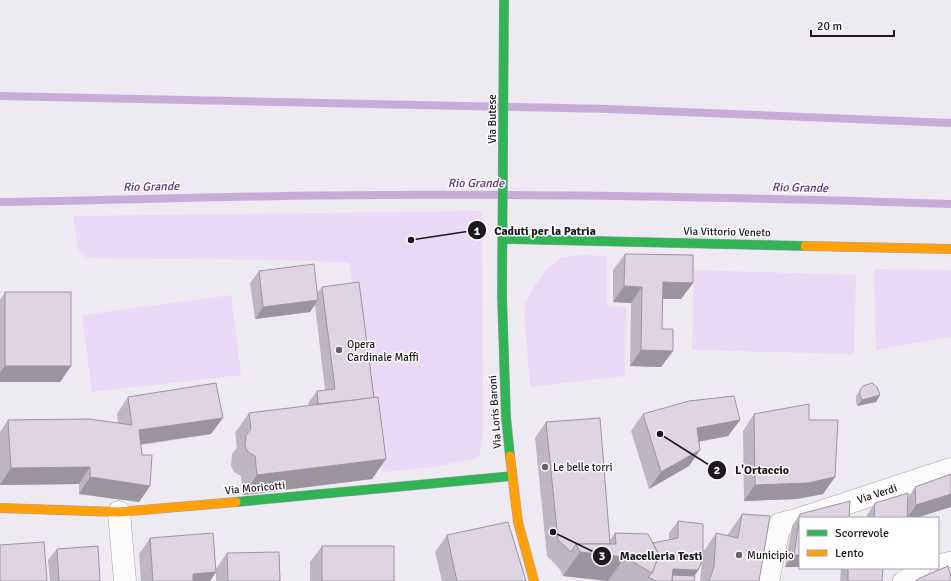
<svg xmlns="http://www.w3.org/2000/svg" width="951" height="581" viewBox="0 0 951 581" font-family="Signika,sans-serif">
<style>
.green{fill:#ebd9f7}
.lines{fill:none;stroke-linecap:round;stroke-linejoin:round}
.stream{stroke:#c7acd8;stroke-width:8}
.lane-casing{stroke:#a4a1a7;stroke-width:16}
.street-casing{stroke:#a4a1a7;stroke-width:23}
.fast-casing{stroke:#a4a1a7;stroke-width:10}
.slow-casing{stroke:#a4a1a7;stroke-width:10}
.lane{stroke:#fcfcfd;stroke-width:15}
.street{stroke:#fcfcfd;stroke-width:22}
.fast{stroke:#30b455;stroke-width:9}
.slow{stroke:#ff9f0a;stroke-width:9}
.wall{fill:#bfb6c4}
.shaded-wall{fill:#9b94a0}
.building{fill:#ded4e4;stroke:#9b94a0}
.poi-dot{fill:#666268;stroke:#fff;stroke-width:1.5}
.labels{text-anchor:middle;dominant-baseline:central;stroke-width:3;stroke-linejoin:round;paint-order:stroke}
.street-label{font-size:11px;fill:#1c181e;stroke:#fff}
.poi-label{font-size:11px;fill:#1c181e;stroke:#fff;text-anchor:start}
.water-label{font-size:12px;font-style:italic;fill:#5f3079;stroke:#fff}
.leader{fill:none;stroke:#1c181e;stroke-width:1.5}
.callout-dot{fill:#1c181e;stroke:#fff;stroke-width:1.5}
.mark-label{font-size:12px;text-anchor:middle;font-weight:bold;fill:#fff}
.callout-label{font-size:12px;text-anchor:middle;font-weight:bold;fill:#1c181e;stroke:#fff;stroke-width:3;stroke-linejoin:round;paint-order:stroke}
</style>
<rect width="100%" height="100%" fill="#eeeaf2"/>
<g class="green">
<path d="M482,211L483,433L479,458L434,467L383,472L349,263C262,258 174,260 87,258L78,249L73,216Z"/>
<polygon points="583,255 607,256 607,306 626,307 625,376 530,387 524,310 528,297 535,285 546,270 562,257"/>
<polygon points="874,269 951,270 951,337 876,350"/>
<polygon points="694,270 856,275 854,354 692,350"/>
<polygon points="231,295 241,375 92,392 82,315"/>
</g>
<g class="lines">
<g class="stream">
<polyline points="0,96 608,109 951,123"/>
<path d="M0,202C129,200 258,195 387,195C575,194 763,198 951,204"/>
</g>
<defs>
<g id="lane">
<polyline points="938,562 951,559"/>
<polyline points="900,581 902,579 923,568"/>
</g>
<g id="street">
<polyline points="119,512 125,581"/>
<polyline points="802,518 951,469"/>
<polyline points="768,581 780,524 800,519"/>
</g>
<g id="fast">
<polyline points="504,0 502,296 506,417 510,456"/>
<polyline points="503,239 805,246"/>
<polyline points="236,502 512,476"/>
</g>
<g id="slow">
<polyline points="805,246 951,249"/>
<polyline points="510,456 518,522 534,581"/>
<polyline points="0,508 119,512 236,502"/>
</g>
</defs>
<use href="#lane" class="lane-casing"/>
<use href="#street" class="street-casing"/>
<use href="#fast" class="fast-casing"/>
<use href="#slow" class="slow-casing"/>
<use href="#lane" class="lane"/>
<use href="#street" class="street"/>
<use href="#fast" class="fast"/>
<use href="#slow" class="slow"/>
</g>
<g class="wall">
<polygon points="625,254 693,283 681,299 662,299 662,329 673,351 661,367 630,366 631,303 613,302 613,270"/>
<polygon points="259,271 317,293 322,287 374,398 386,459 372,479 243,495 241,476 234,472 231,466 232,454 237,447 235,433 249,413 309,406 308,403 317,391 325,390 315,305 310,312 255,319 250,283"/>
<polygon points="5,292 71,366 60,382 0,382 0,300"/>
<polygon points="863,386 880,395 876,402 857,406 856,401 856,396"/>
<polygon points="128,397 211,434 141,445 142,455 150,486 139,502 79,494 79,484 0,485 0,432 8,420 118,423 117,414"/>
<polygon points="643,414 740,420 728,436 699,442 700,450 689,466 649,489 631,431"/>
<polygon points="754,414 809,420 835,477 823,494 797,499 744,501 743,431"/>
<polygon points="546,422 610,540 615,533 653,543 669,540 669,533 678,521 703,552 716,533 728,535 728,534 742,514 759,581 700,581 702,563 695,576 694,581 608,581 563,576 559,568 547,556 535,438"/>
<polygon points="915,487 916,518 867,518 867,515 875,503 908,498"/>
<polygon points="800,514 800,567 785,567 792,526"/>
<polygon points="447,535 526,581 442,581 435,552"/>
<polygon points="150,538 216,569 227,553 280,581 216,581 216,572 210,581 141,581 139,554"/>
<polygon points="322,546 394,581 310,581 310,562"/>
<polygon points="57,549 100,581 50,581 48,560"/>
<polygon points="841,568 883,568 882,581 840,581"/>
</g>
<g class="shaded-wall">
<polygon points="663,282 693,283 681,299 651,299"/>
<polygon points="624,286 642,287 631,303 613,302"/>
<polygon points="318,300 310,312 255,319 263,307"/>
<polygon points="641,350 673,351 661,367 630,366"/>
<polygon points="5,366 71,366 60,382 0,382 0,373"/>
<polygon points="880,395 876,402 857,406 862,400"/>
<polygon points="223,418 211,434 127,446 139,430"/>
<polygon points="740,420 728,436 685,444 697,428"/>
<polygon points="700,450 689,466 649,489 661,472"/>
<polygon points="386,459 372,479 243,495 257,475"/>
<polygon points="90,467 79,484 0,485 11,468"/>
<polygon points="90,477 150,486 139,502 79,494"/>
<polygon points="835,477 823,494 797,499 744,501 755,485"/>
<polygon points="951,494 951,507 916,518 907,518 916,505"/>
<polygon points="580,552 625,557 608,581 563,576"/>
<polygon points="794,555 800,555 800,567 785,567"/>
<polygon points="673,569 698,570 691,581 669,581"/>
<polygon points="216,572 210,581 188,581 193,574"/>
</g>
<g class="building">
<polygon points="625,254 693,255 693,283 663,282 662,329 673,329 673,351 641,350 642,287 624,286"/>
<polygon points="314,264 318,300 263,307 259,271"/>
<polygon points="359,282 374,398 318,404 317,391 335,389 322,287"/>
<rect x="5" y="292" width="66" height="74"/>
<polygon points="216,383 223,418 139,430 142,455 152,455 150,486 90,477 90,467 11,468 8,420 89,419 132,425 128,397"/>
<polygon points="872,383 877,387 880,395 862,400 860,395 860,390 863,386"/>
<polygon points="734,396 740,420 697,428 700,450 661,472 643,414 689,401"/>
<polygon points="378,397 386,459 257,475 255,456 248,452 245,446 246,435 251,429 249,413"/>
<polygon points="809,404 809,420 838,420 835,477 808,483 755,485 754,414"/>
<polygon points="600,418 610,544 576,544 571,552 558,540 546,422"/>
<polygon points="951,474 951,494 916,505 915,487"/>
<polygon points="908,493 907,518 874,518 875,503"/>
<polygon points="850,501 849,518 800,518 800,555 794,555 800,514"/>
<polygon points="742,514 770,516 759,581 709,581 714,567 716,533 738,538"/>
<polygon points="678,521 703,524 703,559 698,570 673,569 672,581 656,581 648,577 652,573 659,555 653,543 678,538"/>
<polygon points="508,522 526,581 457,581 447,535"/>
<polygon points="213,533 216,572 193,574 193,581 153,581 150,538"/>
<polygon points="615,533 648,534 659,555 652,573 625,557 580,552 576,544 616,544"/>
<polygon points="44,542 47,581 0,581 0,545"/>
<polygon points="98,546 100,581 59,581 57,549"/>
<rect x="322" y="546" width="72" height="35"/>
<polygon points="279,552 280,581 228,581 227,553"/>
<polygon points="948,566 951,577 951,581 916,581 918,579"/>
<polygon points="848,568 883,568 882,581 848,581"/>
<polygon points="673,575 695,576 694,581 672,581"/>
</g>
<g class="poi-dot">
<circle cx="339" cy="350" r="4"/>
<circle cx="545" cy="467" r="4"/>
<circle cx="739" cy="555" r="4"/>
</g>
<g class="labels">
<g class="street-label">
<text transform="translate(492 119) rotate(-90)">Via Butese</text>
<text transform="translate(727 232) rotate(1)">Via Vittorio Veneto</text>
<text transform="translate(495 412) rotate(-94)">Via Loris Baroni</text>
<text transform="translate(255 488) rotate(-5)">Via Moricotti</text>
<text transform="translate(877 494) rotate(-18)">Via Verdi</text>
</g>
<g class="poi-label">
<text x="347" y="344">Opera<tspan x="347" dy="13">Cardinale Maffi</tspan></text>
<text x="553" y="467">Le belle torri</text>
<text x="747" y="555">Municipio</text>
</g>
<g class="water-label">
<text x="476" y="183">Rio Grande</text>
<text transform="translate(151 187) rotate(-1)">Rio Grande</text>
<text transform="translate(800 188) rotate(1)">Rio Grande</text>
</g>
</g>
<path class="leader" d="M411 240L477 230M660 434L717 470M553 532L602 556"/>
<g class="callout-dot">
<circle cx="411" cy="240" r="4"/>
<circle cx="660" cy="434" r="4"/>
<circle cx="553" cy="532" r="4"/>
<circle cx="477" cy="230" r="10"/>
<circle cx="717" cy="470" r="10"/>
<circle cx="602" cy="556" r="10"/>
</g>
<g class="mark-label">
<text x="477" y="235">1</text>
<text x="717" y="474">2</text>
<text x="602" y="560">3</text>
</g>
<g class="callout-label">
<text x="545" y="235">Caduti per la Patria</text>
<text x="762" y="474">L'Ortaccio</text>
<text x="661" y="560">Macelleria Testi</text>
</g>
<rect x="799" y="517" width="140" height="52" fill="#ffffff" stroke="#a4a3a5"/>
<rect x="807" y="530" width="20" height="6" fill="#30b455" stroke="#a4a3a5"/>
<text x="835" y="537" font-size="12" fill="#1c181e">Scorrevole</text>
<rect x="807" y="550" width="20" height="6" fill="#ff9f0a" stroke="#a4a3a5"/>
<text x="835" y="557" font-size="12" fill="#1c181e">Lento</text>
<path d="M811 30v6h83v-6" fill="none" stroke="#1c181e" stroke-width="2"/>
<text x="817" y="30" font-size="12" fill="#1c181e" stroke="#ffffff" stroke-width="3" paint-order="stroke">20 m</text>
</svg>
